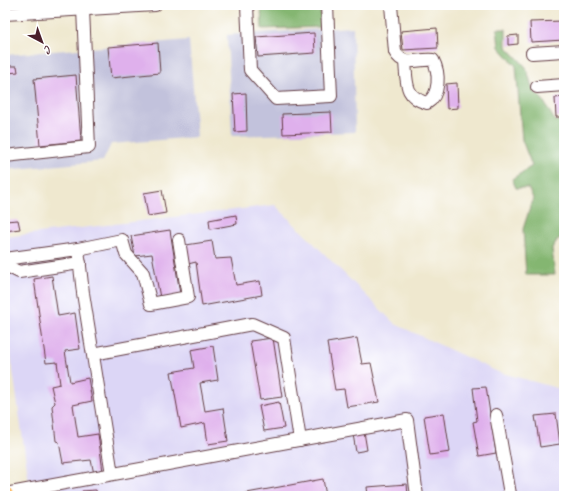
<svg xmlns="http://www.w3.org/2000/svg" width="569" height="501" viewBox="0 0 569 501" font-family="Caveat,sans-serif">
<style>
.built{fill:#dcd6f6}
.industrial{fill:#c2c2dc}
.forest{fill:#84b671;stroke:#676a4e}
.building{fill:#dfb0ec}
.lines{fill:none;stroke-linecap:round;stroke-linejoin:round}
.minor-casing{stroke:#633d44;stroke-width:14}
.major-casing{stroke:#633d44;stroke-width:18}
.minor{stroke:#fff;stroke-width:12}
.major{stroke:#fbbe6e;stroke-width:16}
</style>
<rect width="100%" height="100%" fill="#fff"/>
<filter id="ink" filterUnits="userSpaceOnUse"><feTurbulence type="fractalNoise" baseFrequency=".025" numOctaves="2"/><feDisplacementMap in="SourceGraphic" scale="8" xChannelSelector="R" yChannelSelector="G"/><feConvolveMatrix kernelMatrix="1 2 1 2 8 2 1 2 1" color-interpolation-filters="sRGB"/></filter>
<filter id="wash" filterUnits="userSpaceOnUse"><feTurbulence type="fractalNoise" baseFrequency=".012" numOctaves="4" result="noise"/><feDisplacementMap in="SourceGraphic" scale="16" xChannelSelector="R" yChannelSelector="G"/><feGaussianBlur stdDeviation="0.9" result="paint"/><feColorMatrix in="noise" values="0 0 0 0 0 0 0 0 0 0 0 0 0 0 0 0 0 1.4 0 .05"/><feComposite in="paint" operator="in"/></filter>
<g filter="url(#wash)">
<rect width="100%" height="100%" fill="#efe8cf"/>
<polygon class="built" points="275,205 395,324 498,372 564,390 564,496 31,496 5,315 5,237"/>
<g class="industrial">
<polygon points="353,27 355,132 232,136 227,35"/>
<polygon points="189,40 197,137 111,144 103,161 5,170 5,55"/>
</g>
<g class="forest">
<polygon points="320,6 321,27 262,29 261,8"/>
<polygon points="497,29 506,29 506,46 526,67 533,90 543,100 555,121 564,121 564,237 558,239 552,248 555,275 526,275 523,229 533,198 528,188 516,188 512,179 532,166 522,140 516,66 499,47"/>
</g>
<g id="blocks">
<g class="building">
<polygon points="564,21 564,40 531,42 530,22"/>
<polygon points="437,28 438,48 403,50 401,31"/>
<polygon points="314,33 315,53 258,57 256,37"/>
<polygon points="518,35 518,44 508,45 508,36"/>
<polygon points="158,43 160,73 111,78 108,47"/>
<polygon points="8,66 17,66 18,72 8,73"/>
<polygon points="76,75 81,141 40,145 34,79"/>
<polygon points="457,83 458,108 447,109 446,84"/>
<polygon points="246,93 247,131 235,132 233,94"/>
<polygon points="564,97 564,117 556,117 555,98"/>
<polygon points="331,112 332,132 283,134 282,114"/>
<polygon points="162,190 166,213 148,216 144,193"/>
<polygon points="236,215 237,224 210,229 209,220"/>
<polygon points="18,220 20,229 5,231 5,221"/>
<polygon points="170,230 180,294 160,298 152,254 135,256 131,236"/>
<polygon points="212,241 215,259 231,258 236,285 260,281 262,295 202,306 196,262 188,264 186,245"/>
<polygon points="52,276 58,316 75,313 80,349 65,351 70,382 88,378 92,401 73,405 78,437 98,434 103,472 94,474 91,460 63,463 59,442 56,441 52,406 55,403 51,386 60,384 57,362 46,363 34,279"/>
<polygon points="273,338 282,397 260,400 250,341"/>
<polygon points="357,338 362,364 371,363 379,402 347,407 344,389 335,390 327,343"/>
<polygon points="213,346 218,380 200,383 205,411 223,408 228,441 208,444 205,423 181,428 171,372 194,368 191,350"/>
<polygon points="486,387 496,453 479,456 473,422 477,421 473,388"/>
<polygon points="279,402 284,428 264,431 259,406"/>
<polygon points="444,413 450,452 430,455 424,416"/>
<polygon points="556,414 560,444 540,447 535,416"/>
<polygon points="364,432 367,450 356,452 353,434"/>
<polygon points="323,479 326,496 236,496 236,495"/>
<polygon points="407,484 408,496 368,496 367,487"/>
<polygon points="96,490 97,496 83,496 82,491"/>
</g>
</g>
</g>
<g filter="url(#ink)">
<use href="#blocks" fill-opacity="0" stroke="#633d44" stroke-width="1"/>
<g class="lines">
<defs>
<g id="minor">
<polyline points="247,5 250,70 276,99 331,96 327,5"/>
<path d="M391,5L395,52C404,68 418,58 433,60C440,73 440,95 427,103C404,97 407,82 405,62"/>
<polyline points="5,14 155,5"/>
<polyline points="532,53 564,51"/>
<polyline points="537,87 564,85"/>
<polyline points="5,156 89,147 83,9"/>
<polyline points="78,249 122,240 126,254 143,273 151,304 188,297 179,240"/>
<polyline points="5,259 78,249 83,293 112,474"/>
<polyline points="5,265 19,272 80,263"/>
<polyline points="93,354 252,324 284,338 300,440"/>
<polyline points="496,415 510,494 509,496"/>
<polyline points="5,494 407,420 417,496"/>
</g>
<polyline id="major" points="5,495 5,496"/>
</defs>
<use href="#minor" class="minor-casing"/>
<use href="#major" class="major-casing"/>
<use href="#minor" class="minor"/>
<use href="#major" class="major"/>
</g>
</g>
<rect width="569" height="501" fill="none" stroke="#fff" stroke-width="20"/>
<g transform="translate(42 42) rotate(139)" stroke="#ffffff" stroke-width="3" paint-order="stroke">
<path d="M0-3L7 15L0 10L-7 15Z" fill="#4a1f2b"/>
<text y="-6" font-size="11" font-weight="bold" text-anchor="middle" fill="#4a1f2b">С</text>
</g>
</svg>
